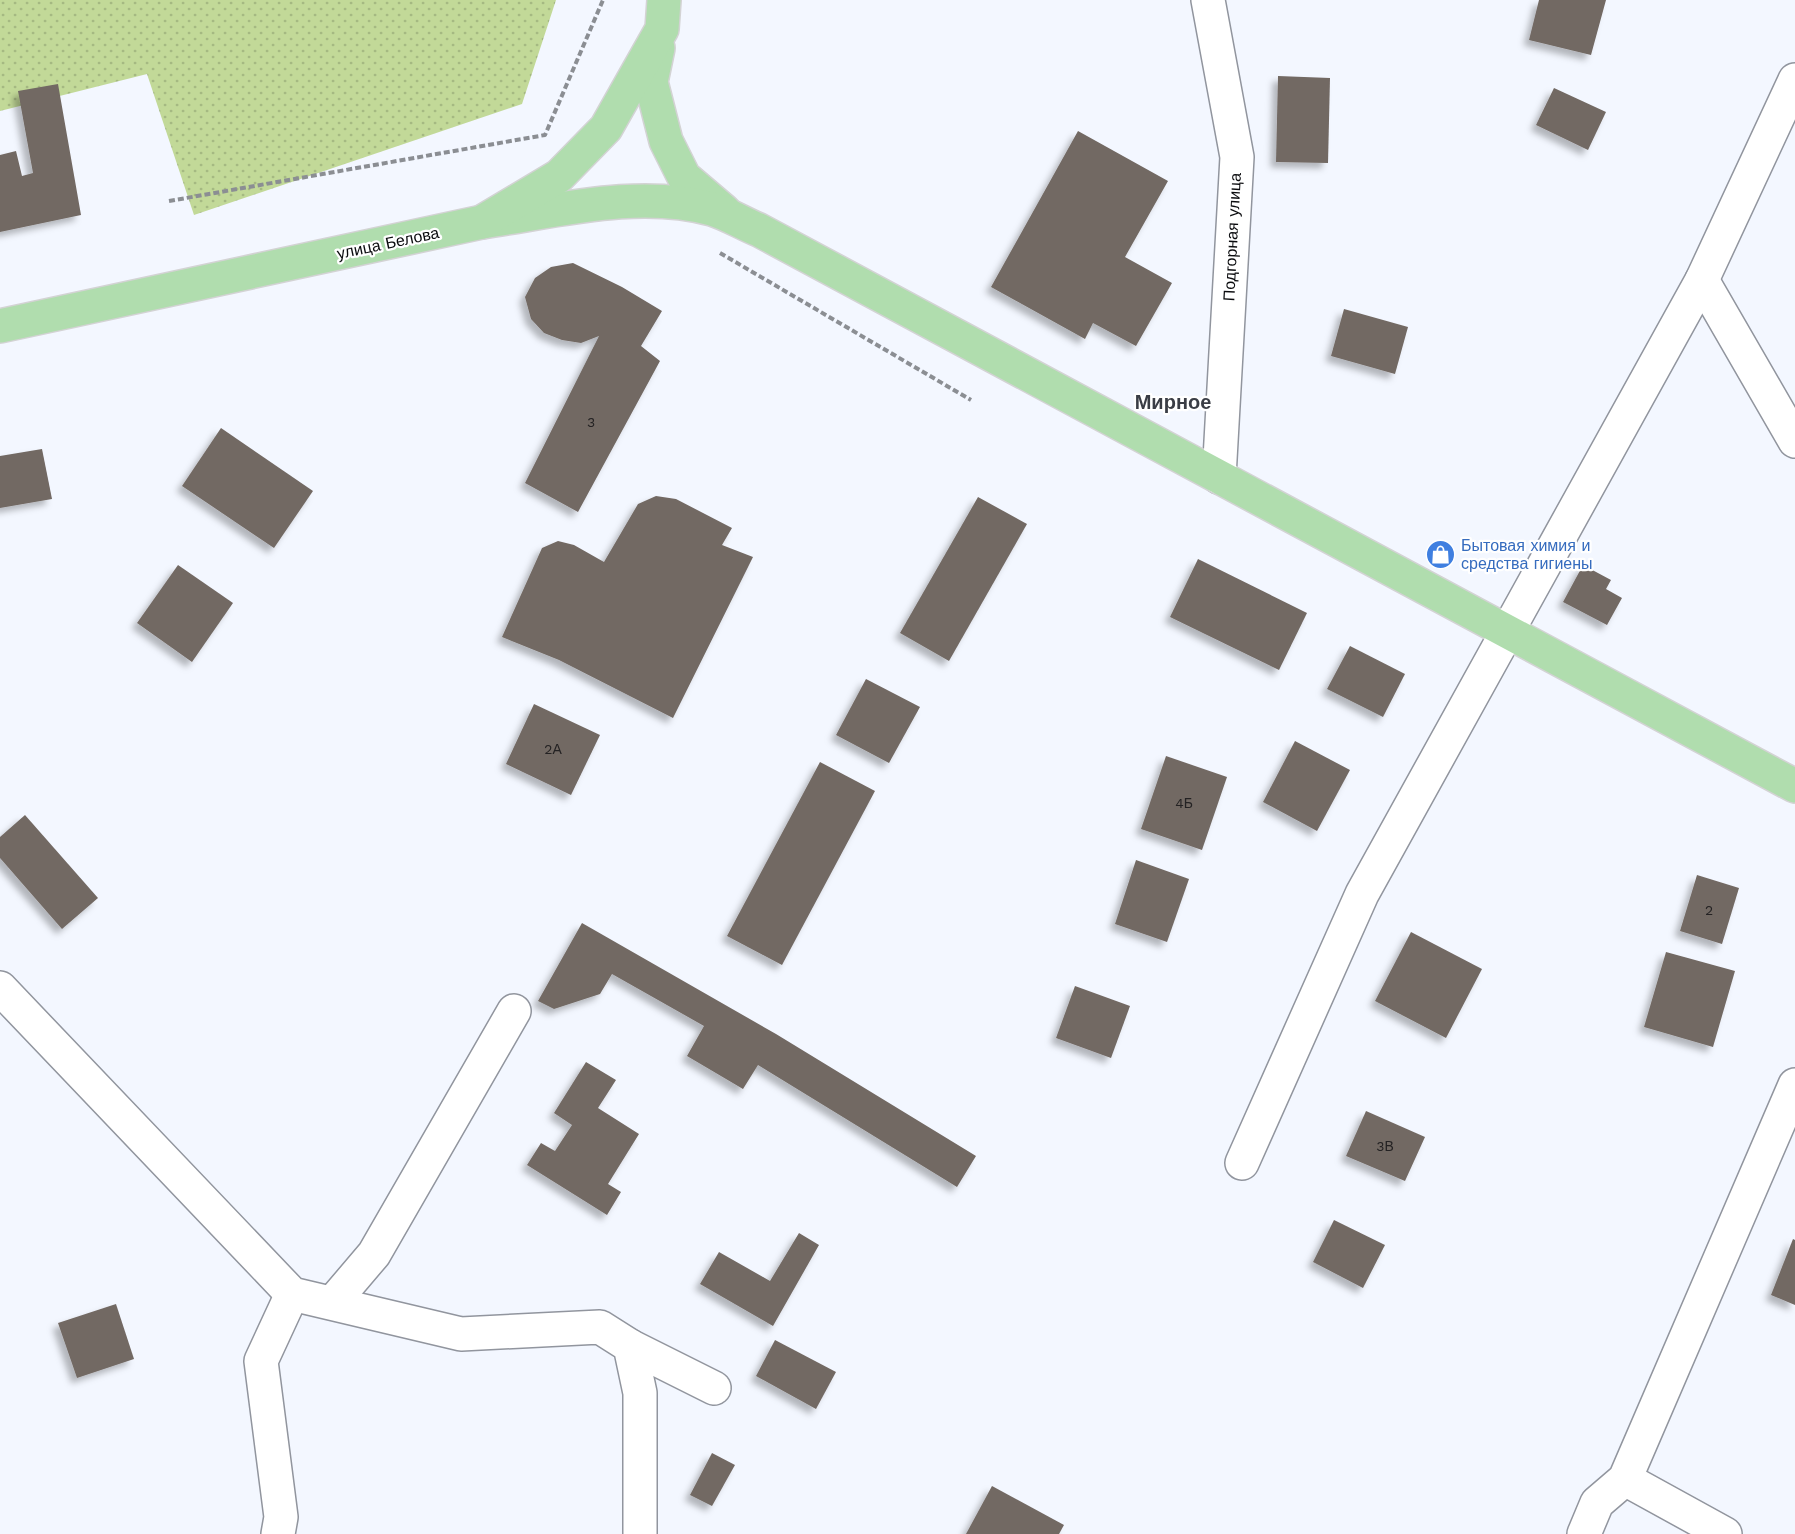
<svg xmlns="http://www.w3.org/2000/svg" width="1795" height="1534" viewBox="0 0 1795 1534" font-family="'Work Sans',sans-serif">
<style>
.grass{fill:url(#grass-dots)}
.building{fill:#726963;filter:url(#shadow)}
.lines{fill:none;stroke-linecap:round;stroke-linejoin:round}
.minor-casing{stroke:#91959e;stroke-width:36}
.major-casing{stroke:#d3d3d4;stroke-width:36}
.path{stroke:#8b8e93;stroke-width:4;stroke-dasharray:6 3;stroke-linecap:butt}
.minor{stroke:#fff;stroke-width:33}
.major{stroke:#b0ddae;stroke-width:33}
.labels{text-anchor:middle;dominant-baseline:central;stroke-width:4.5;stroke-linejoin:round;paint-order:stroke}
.number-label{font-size:14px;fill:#242223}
.street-label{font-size:16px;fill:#0a0b0e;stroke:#fff}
.shop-label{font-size:16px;fill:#366cbe;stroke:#fff;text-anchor:start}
.quarter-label{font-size:20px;font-weight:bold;fill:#3a3d45;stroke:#fff}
</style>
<defs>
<pattern id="grass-dots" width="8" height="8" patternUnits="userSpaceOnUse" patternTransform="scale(1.5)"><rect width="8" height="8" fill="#c2d998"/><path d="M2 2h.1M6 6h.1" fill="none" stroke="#a5b982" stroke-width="1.8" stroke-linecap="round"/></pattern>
<filter id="shadow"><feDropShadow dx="-5.5" dy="5.5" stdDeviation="3" flood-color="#0004"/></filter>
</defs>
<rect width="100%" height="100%" fill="#f3f7ff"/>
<polygon class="grass" points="0,0 556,0 522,104 194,215 147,74 0,111"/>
<g class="building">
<polygon points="1539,0 1606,0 1591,55 1529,40"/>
<polygon points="1278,76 1330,78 1328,163 1276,162"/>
<polygon points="58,84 81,215 0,232 0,155 16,151 22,176 33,173 18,91"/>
<polygon points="1554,88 1606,112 1588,150 1536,125"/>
<polygon points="1078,131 1168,181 1125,257 1172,283 1136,346 1093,323 1085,339 991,287"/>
<polygon points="573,263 622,287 662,311 641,346 660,361 578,512 525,483 599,336 581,343 562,340 544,333 531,319 525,297 535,278 551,267"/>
<polygon points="1344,309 1408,327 1395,374 1331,356"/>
<polygon points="221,428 313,491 274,548 182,486"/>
<polygon points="42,449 52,499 0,508 0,456"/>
<polygon points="656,496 676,499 732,528 722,545 753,557 673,718 559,660 502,637 542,548 558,541 574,545 604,562 638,504"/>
<polygon points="978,497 1027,524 949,661 900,633"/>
<polygon points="1198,559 1307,613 1279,670 1170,617"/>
<polygon points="178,565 233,603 192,662 137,623"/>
<polygon points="1583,565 1611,580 1606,589 1622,598 1607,625 1563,602"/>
<polygon points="1350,646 1405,674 1383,717 1327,689"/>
<polygon points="866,679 920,707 889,763 836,735"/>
<polygon points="534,704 600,735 571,795 506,764"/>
<polygon points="1295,741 1350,770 1317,831 1263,802"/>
<polygon points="1166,756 1227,777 1202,850 1141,829"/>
<polygon points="820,762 875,791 782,965 727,936"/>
<polygon points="25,815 98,898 62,929 0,858 0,837"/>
<polygon points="1136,860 1189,879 1167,942 1115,924"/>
<polygon points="1697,875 1739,888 1722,944 1680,931"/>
<polygon points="582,923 776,1034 976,1156 957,1187 758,1065 743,1089 687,1056 704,1026 612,974 600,994 554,1009 538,1001"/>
<polygon points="1411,932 1482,969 1446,1038 1375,1001"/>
<polygon points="1666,952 1735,971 1713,1047 1644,1027"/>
<polygon points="1075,986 1130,1006 1111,1058 1056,1038"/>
<polygon points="586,1062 616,1080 598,1108 639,1134 608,1184 621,1192 607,1215 527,1165 541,1143 555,1151 572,1125 554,1113"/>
<polygon points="1366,1111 1425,1137 1405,1181 1346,1156"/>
<polygon points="1334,1220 1385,1245 1363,1288 1313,1262"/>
<polygon points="799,1233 819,1245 773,1326 700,1284 719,1252 770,1281"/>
<polygon points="1793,1239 1795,1240 1795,1305 1771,1295"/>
<polygon points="116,1304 134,1359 77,1378 58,1323"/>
<polygon points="775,1340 836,1372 816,1409 756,1376"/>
<polygon points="712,1453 735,1465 712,1506 690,1495"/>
<polygon points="992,1486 1064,1525 1059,1534 966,1534"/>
</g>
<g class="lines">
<defs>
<g id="minor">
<polyline points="1208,0 1237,157 1219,477"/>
<polyline points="1702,280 1795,441"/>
<polyline points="0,988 292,1294 461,1334 600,1327 630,1346 640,1393 640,1534"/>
<polyline points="1242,1163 1362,894 1702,280 1795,80"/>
<polyline points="334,1301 374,1254 514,1011"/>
<polyline points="630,1346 714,1388"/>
<polyline points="1625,1479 1725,1534"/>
<polyline points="278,1534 281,1517 261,1361 292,1294"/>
<polyline points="1584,1534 1597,1503 1625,1479 1795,1085"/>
</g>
<g id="major">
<polyline points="658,48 651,82 666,141 684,177 724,211"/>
<path d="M482,222C557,211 638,189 712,209C728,214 744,224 759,230L1795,786"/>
<polyline points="0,326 482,222 559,176 606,128 662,29 664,0"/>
</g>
</defs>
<use href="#minor" class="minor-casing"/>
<use href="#major" class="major-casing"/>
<g class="path">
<polyline points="169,201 545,135 603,0"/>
<polyline points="720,253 971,400"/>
</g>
<use href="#minor" class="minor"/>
<use href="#major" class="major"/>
</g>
<defs>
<symbol id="shop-disc" viewBox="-11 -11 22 22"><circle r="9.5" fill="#3f7fe0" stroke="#fff"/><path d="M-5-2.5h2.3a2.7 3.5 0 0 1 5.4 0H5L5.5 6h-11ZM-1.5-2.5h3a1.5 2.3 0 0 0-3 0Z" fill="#fff"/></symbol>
</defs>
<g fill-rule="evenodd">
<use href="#shop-disc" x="1424" y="538" width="33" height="33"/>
</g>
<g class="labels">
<g class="number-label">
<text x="591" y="422">3</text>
<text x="553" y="749">2А</text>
<text x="1184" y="803">4Б</text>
<text x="1709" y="910">2</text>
<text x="1385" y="1146">3В</text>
</g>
<g class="street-label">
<text transform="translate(1232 237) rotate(-87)">Подгорная улица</text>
<text transform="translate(388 243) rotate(-12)">улица Белова</text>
</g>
<g class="shop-label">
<text x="1461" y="545">Бытовая химия и<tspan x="1461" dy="18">средства гигиены</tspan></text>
</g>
<g class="quarter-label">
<text x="1173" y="402">Мирное</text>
</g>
</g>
</svg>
